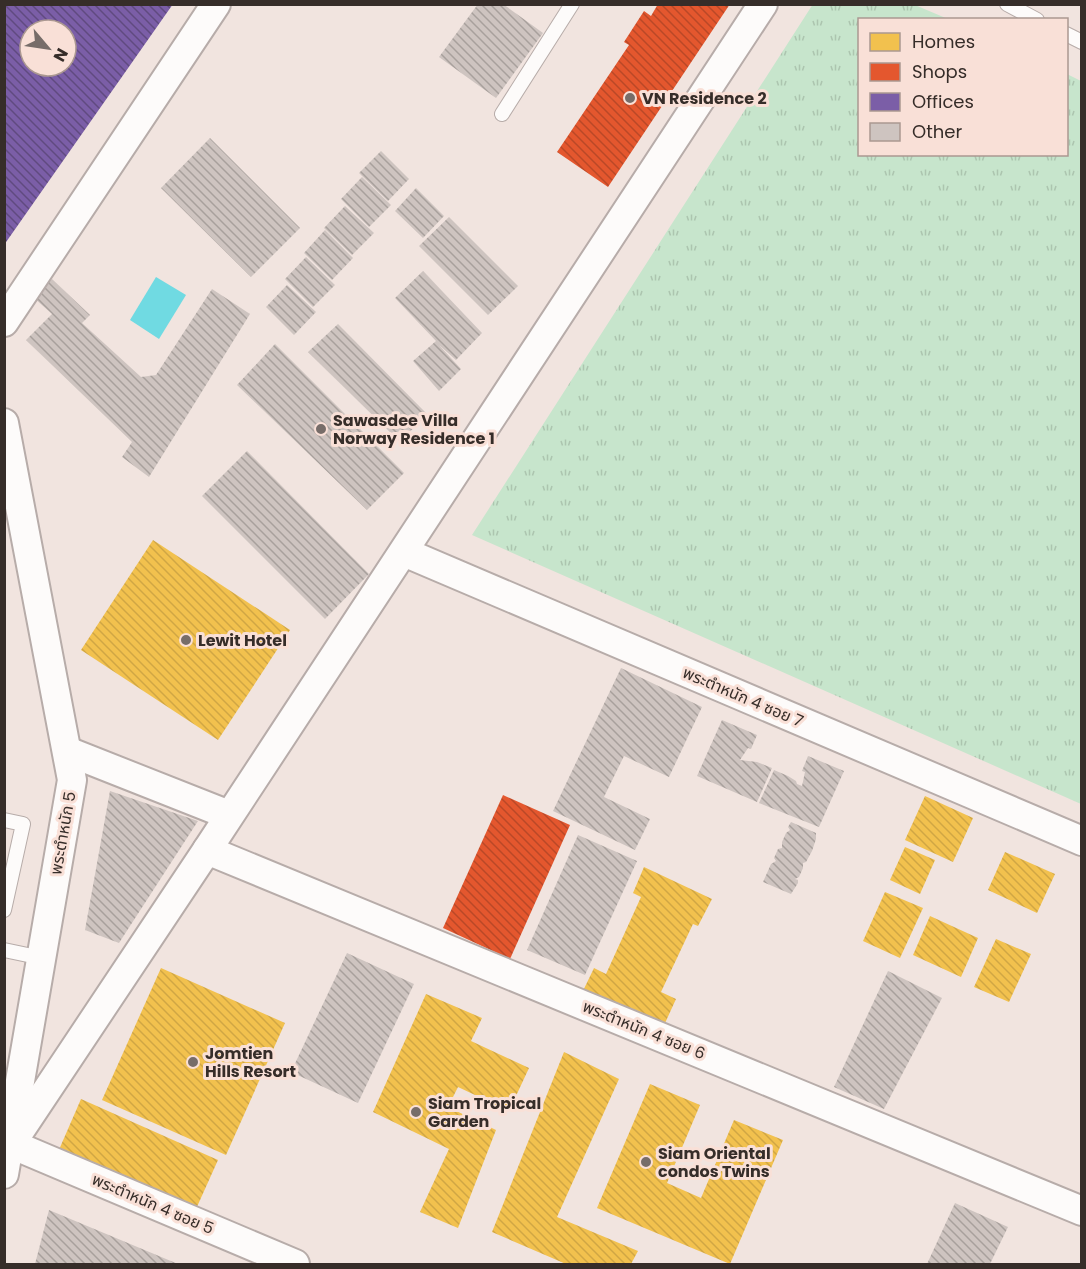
<svg xmlns="http://www.w3.org/2000/svg" width="1086" height="1269" viewBox="0 0 1086 1269" font-family="Poppins,'Noto Sans Thai',sans-serif">
<style>
.grass{fill:url(#grass-tufts)}
.water{fill:#70dae2}
.homes{fill:url(#homes-back-hatch)}
.shops{fill:url(#shops-back-hatch)}
.offices{fill:url(#offices-back-hatch);fill-rule:evenodd}
.building{fill:url(#building-back-hatch)}
.lines{fill:none;stroke-linecap:round;stroke-linejoin:round}
.lane-casing{stroke:#b7aca9;stroke-width:16}
.street-casing{stroke:#b7aca9;stroke-width:32}
.lane{stroke:#fdfbfa;stroke-width:14}
.street{stroke:#fdfbfa;stroke-width:28}
.poi-dot{fill:#776d69;stroke:#f9e0d7;stroke-width:2}
.labels{text-anchor:middle;dominant-baseline:central;stroke-width:6;stroke-linejoin:round;paint-order:stroke}
.poi-label{font-size:16px;font-weight:bold;fill:#362d29;stroke:#f9e0d7;text-anchor:start}
.street-label{font-size:16px;fill:#362d29;stroke:#f9e0d7}
</style>
<defs>
<pattern id="grass-tufts" width="24" height="20" patternUnits="userSpaceOnUse" patternTransform="scale(1.5)"><rect width="24" height="20" fill="#c7e5cc"/><path d="M3 7l-1-3M5 7V3M7 7l1-3M15 17l-1-3M17 17v-4M19 17l1-3" fill="none" stroke="#acc5af"/></pattern>
<pattern id="homes-back-hatch" width="6" height="6" patternUnits="userSpaceOnUse" patternTransform="scale(1.5)"><rect width="6" height="6" fill="#f2c14e"/><path d="M-1 5l2 2M0 0l6 6M5-1l2 2" fill="none" stroke="#d0a644"/></pattern>
<pattern id="shops-back-hatch" width="6" height="6" patternUnits="userSpaceOnUse" patternTransform="scale(1.5)"><rect width="6" height="6" fill="#e4572e"/><path d="M-1 5l2 2M0 0l6 6M5-1l2 2" fill="none" stroke="#ba4827"/></pattern>
<pattern id="offices-back-hatch" width="6" height="6" patternUnits="userSpaceOnUse" patternTransform="scale(1.5)"><rect width="6" height="6" fill="#7b5ea7"/><path d="M-1 5l2 2M0 0l6 6M5-1l2 2" fill="none" stroke="#604a80"/></pattern>
<pattern id="building-back-hatch" width="6" height="6" patternUnits="userSpaceOnUse" patternTransform="scale(1.5)"><rect width="6" height="6" fill="#cec4c0"/><path d="M-1 5l2 2M0 0l6 6M5-1l2 2" fill="none" stroke="#a8a09c"/></pattern>
</defs>
<rect width="100%" height="100%" fill="#f1e4df"/>
<polygon class="grass" points="813,4 915,5 948,19 860,20 860,154 1066,154 1067,74 1081,81 1081,804 472,535"/>
<polygon class="water" points="156,277 186,295 159,339 130,320"/>
<g class="homes">
<polygon points="153,540 290,630 218,740 81,650"/>
<polygon points="925,796 973,818 953,862 905,840"/>
<polygon points="905,847 935,860 920,894 890,880"/>
<polygon points="1005,852 1055,874 1037,913 988,890"/>
<polygon points="644,867 712,899 698,926 693,924 661,992 676,999 661,1032 581,995 594,968 606,974 641,897 633,893"/>
<polygon points="885,892 923,908 900,958 863,941"/>
<polygon points="930,916 978,938 961,977 913,955"/>
<polygon points="996,939 1031,954 1009,1002 974,987"/>
<polygon points="161,968 285,1023 226,1155 102,1100"/>
<polygon points="426,994 482,1018 471,1041 529,1068 509,1111 458,1087 448,1107 496,1130 458,1228 420,1212 449,1149 373,1112"/>
<polygon points="564,1052 619,1079 557,1217 638,1251 631,1264 566,1264 492,1232"/>
<polygon points="650,1084 700,1105 667,1183 701,1198 734,1120 783,1140 730,1264 597,1208"/>
<polygon points="81,1099 218,1160 196,1209 58,1152"/>
</g>
<g class="shops">
<polygon points="658,4 730,4 608,187 557,152 629,45 624,42 644,11 651,16"/>
<polygon points="503,795 570,825 510,959 443,928"/>
</g>
<path class="offices" d="M4,4H173L4,245ZM30,30H66V66H30Z"/>
<g class="building">
<polygon points="478,4 503,4 543,33 496,98 439,57"/>
<polygon points="210,138 300,228 251,277 161,188"/>
<polygon points="381,151 409,179 388,201 359,173"/>
<polygon points="362,177 391,205 369,227 341,199"/>
<polygon points="416,188 444,216 423,238 395,211"/>
<polygon points="345,206 374,233 352,255 324,228"/>
<polygon points="449,217 518,286 488,315 419,246"/>
<polygon points="325,230 353,258 332,280 304,253"/>
<polygon points="306,257 335,285 313,307 285,279"/>
<polygon points="423,271 482,333 456,360 439,345 461,369 439,391 413,361 436,341 395,298"/>
<polygon points="52,279 90,315 82,323 141,377 156,375 212,289 250,314 149,477 122,457 132,442 26,340 52,314 33,297"/>
<polygon points="287,285 316,312 294,335 266,307"/>
<polygon points="338,324 427,414 400,442 308,352"/>
<polygon points="275,344 404,473 367,510 237,385"/>
<polygon points="247,451 369,574 325,619 202,496"/>
<polygon points="621,668 702,707 669,777 624,756 604,797 650,819 635,850 553,811"/>
<polygon points="722,720 757,735 751,749 748,748 740,760 757,762 772,768 757,802 697,776"/>
<polygon points="808,756 844,771 819,827 759,803 774,770 788,776 796,781 797,784 802,786 805,772 802,771"/>
<polygon points="110,791 198,821 119,943 85,930"/>
<polygon points="791,822 816,833 816,839 812,851 806,862 803,863 803,868 799,877 795,879 798,880 798,883 791,894 763,882 771,864 776,861 774,858 778,849 782,848 782,842 786,833 790,830 788,827"/>
<polygon points="578,835 637,861 585,975 527,950"/>
<polygon points="347,953 414,984 358,1103 291,1072"/>
<polygon points="888,971 942,998 884,1109 834,1087"/>
<polygon points="955,1203 1008,1227 990,1264 927,1264"/>
<polygon points="49,1210 178,1264 35,1264"/>
</g>
<g class="lines">
<defs>
<g id="lane">
<polyline points="1007,4 1037,20"/>
<polyline points="1066,34 1082,42"/>
<polyline points="502,114 572,4"/>
<polyline points="4,820 23,824 4,910"/>
<polyline points="4,950 42,958"/>
</g>
<g id="street">
<polyline points="4,322 216,4"/>
<polyline points="4,423 72,780 4,1174"/>
<polyline points="404,552 1082,841"/>
<polyline points="67,751 229,815"/>
<polyline points="207,850 1082,1211"/>
<polyline points="295,1264 11,1144 207,850 763,4"/>
</g>
</defs>
<use href="#lane" class="lane-casing"/>
<use href="#street" class="street-casing"/>
<use href="#lane" class="lane"/>
<use href="#street" class="street"/>
</g>
<g class="poi-dot">
<circle cx="630" cy="98" r="6"/>
<circle cx="321" cy="429" r="6"/>
<circle cx="186" cy="640" r="6"/>
<circle cx="193" cy="1062" r="6"/>
<circle cx="416" cy="1112" r="6"/>
<circle cx="646" cy="1162" r="6"/>
</g>
<g class="labels">
<g class="poi-label">
<text x="642" y="98">VN Residence 2</text>
<text x="333" y="420">Sawasdee Villa<tspan x="333" dy="18">Norway Residence 1</tspan></text>
<text x="198" y="640">Lewit Hotel</text>
<text x="205" y="1053">Jomtien<tspan x="205" dy="18">Hills Resort</tspan></text>
<text x="428" y="1103">Siam Tropical<tspan x="428" dy="18">Garden</tspan></text>
<text x="658" y="1153">Siam Oriental<tspan x="658" dy="18">condos Twins</tspan></text>
</g>
<g class="street-label">
<text transform="translate(743 697) rotate(23)">พระตำหนัก 4 ซอย 7</text>
<text transform="translate(63 833) rotate(-80)">พระตำหนัก 5</text>
<text transform="translate(644 1030) rotate(22)">พระตำหนัก 4 ซอย 6</text>
<text transform="translate(153 1204) rotate(23)">พระตำหนัก 4 ซอย 5</text>
</g>
</g>
<rect width="1086" height="1269" fill="none" stroke="#362d29" stroke-width="12"/>
<rect x="858" y="18" width="210" height="138" fill="#f9e0d7" stroke="#ab9891" stroke-width="1.5"/>
<rect x="870" y="33" width="30" height="18" fill="#f2c14e" stroke="#ab9891" stroke-width="1.5"/>
<text x="912" y="48" font-size="18" fill="#362d29">Homes</text>
<rect x="870" y="63" width="30" height="18" fill="#e4572e" stroke="#ab9891" stroke-width="1.5"/>
<text x="912" y="78" font-size="18" fill="#362d29">Shops</text>
<rect x="870" y="93" width="30" height="18" fill="#7b5ea7" stroke="#ab9891" stroke-width="1.5"/>
<text x="912" y="108" font-size="18" fill="#362d29">Offices</text>
<rect x="870" y="123" width="30" height="18" fill="#cec4c0" stroke="#ab9891" stroke-width="1.5"/>
<text x="912" y="138" font-size="18" fill="#362d29">Other</text>
<g transform="translate(48 48) rotate(119)"><circle r="28" fill="#f9e0d7" stroke="#ab9891" stroke-width="1.5"/>
<path d="M0-4.5L10 22L0 15L-10 22Z" fill="#776d69"/>
<text y="-9" font-size="16" font-weight="bold" text-anchor="middle" fill="#362d29">N</text>
</g>
</svg>
